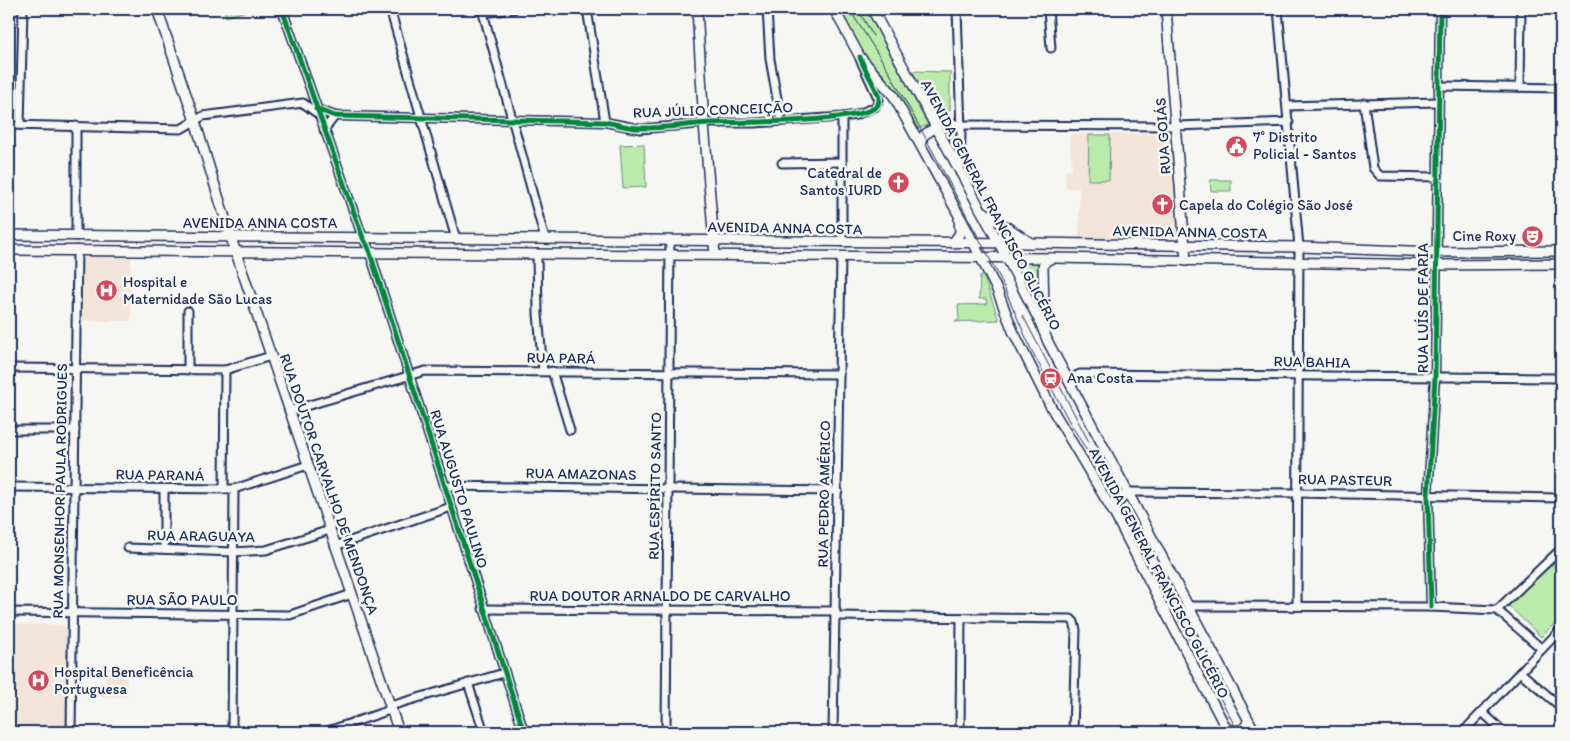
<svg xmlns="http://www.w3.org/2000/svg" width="1570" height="741" viewBox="0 0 1570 741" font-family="Itim,sans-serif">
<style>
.built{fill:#f3e4d9}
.green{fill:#bbebaa;stroke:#6b8d84}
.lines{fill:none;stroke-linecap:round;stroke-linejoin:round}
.minor-casing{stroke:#1b2f5e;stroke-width:11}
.major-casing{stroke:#1b2f5e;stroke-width:12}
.minor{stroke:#f6f6f2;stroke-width:7}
.major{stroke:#f6f6f2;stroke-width:9}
.tram{stroke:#1b2f5e;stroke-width:1}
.cycleway-casing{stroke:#f6f6f2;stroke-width:8}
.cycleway{stroke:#00873e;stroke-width:5}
.labels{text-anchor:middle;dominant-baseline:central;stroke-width:5;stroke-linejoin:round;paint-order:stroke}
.street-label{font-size:15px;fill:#1b2f5e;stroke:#f6f6f2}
.poi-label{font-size:15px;fill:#1b2f5e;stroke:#f6f6f2;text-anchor:start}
</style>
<rect width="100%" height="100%" fill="#f6f6f2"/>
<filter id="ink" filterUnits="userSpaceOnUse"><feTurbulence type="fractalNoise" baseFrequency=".02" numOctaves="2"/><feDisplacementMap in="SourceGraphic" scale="10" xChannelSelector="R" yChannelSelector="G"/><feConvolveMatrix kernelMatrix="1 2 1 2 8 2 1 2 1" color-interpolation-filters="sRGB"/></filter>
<g filter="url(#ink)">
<g class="built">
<polygon points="1070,134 1164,134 1173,137 1174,144 1179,237 1079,238 1079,188 1066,188 1065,171 1072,170"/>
<polygon points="88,256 131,256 131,321 83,321 83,261"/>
<polygon points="9,624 62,625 66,628 66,732 9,732"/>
<polygon points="105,673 126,673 127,697 87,697 87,687 105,687"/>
</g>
<g class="green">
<polygon points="224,9 253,9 226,17"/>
<polygon points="839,9 866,9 928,125 917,129 895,88 860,49"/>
<polygon points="912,71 950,72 950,110 946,116 939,117 937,115"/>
<polygon points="953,127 956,128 957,133 957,153 945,131 945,129"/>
<polygon points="1089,135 1110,135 1109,180 1088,180"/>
<polygon points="644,144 646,187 623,188 620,145"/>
<polygon points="1210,180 1231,180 1231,191 1211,191"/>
<polygon points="1016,263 1038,263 1040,304 1038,306 1036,305 1015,265"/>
<polygon points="980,275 984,278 999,320 955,322 959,320 958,305 987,304 986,299 979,299"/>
<polygon points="1561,554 1561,617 1541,637 1509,606"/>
</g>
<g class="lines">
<defs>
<g id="minor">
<polyline points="282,9 363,238 368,247 524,732"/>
<polyline points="390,9 456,239"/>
<polyline points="482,9 545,239"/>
<polyline points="587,9 605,122"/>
<polyline points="767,9 770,59 781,121"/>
<polyline points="957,9 961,131 960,173"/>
<polyline points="1048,9 1051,48"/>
<polyline points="1278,9 1299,247 1297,606"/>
<polyline points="483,13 514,9"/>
<polyline points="1439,86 1561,88"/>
<polyline points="1520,87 1521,9"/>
<polyline points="1364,103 1373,168 1380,176 1438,177"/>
<polyline points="1287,106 1438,102"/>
<polyline points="316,109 335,116 605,122 640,129 710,123 754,123 842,117 856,115 875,107 879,100 860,59"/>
<polyline points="842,117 842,242"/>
<polyline points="9,125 181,129 203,116 303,103 318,114"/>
<polyline points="20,125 23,9"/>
<polyline points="961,125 1176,126 1289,122"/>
<polyline points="76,126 76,236"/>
<path d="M936,127C946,122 955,119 961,130"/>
<polyline points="324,130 335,116"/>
<polyline points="782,163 842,162"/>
<polyline points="537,254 538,314 543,371"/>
<polyline points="188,311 188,370"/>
<polyline points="9,368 225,370 271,356"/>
<polyline points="552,371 570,430"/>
<polyline points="1072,387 1074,377 1080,374 1561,378"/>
<polyline points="289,411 425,371 839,374"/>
<polyline points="9,430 75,430"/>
<polyline points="444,486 838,491"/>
<polyline points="9,487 234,489 308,465"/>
<polyline points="164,489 164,549"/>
<polyline points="224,489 225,370"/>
<polyline points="1127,492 1296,493 1561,498"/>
<polyline points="335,546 451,507"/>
<polyline points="128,548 234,552 266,550 330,530"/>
<polyline points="1188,606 1431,607 1497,610"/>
<polyline points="1431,607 1428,495 1435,377 1440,9"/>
<polyline points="483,609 836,611"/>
<polyline points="9,612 290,615 352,594"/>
<polyline points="836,616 1071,619 1074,622 1076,630 1073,732"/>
<polyline points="1542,649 1497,610 1561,549"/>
<polyline points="1520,672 1561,707"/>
<polyline points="468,683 484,732"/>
<polyline points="1482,712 1504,732"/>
<polyline points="71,732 77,250"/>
<polyline points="232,732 234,489"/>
<polyline points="325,732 387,711 390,706 504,673"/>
<polyline points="666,732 670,240"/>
<polyline points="833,732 841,257"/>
<polyline points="960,732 961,618"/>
<polyline points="1463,732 1561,629"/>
</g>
<g id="major">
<polyline points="157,9 195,121 233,244 399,732"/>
<polyline points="697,9 704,124 715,255"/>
<polyline points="834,9 860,57 893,95 967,230 997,290 1013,331 1051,407 1114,513 1228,732"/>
<polyline points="872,9 1007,258 1040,322 1048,342 1255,732"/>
<polyline points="1166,9 1186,261"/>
<polyline points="920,143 924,135 936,127"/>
<polyline points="981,210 1031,243"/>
<polyline points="9,235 1031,243 1299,247 1436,252 1561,251"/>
<polyline points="953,243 960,233 959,219"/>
<polyline points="9,250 1053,258 1436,265 1561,264"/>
<polyline points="1040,322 1044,312 1043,266 1046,261 1052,258"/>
<polyline points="1114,513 1115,506 1127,492"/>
<path d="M1227,729C1237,732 1246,731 1248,720"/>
</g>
</defs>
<use href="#minor" class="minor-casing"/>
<use href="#major" class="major-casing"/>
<use href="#minor" class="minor"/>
<use href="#major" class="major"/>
<g class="tram">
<polyline points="849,9 887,68 924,135 999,276 1031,349 1070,423 1100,472 1134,534 1238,732"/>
<polyline points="858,9 873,36"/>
<polyline points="1023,316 1089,442"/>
</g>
<defs>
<g id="cycleway">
<polyline points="282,9 363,238 368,247 524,732"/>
<path d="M316,109L335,116L605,122C617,124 630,129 643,128C666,128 688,124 711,123C739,122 862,123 877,106C879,104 879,101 879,98C878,90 863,68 860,57"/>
<polyline points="1431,607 1428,495 1435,377 1440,9"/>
</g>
</defs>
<use href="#cycleway" class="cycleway-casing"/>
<use href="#cycleway" class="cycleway"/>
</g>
</g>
<defs>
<symbol id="civic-disc" viewBox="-11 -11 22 22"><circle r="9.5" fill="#d1495b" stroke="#f6f6f2"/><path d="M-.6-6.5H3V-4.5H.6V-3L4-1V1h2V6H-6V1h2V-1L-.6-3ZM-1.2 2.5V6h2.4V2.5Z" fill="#fff"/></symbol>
<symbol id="church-disc" viewBox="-11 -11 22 22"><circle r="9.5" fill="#d1495b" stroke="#f6f6f2"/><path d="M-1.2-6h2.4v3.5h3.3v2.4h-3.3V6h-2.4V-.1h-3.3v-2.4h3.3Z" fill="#fff"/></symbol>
<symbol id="theatre-disc" viewBox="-11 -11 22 22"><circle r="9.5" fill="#d1495b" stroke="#f6f6f2"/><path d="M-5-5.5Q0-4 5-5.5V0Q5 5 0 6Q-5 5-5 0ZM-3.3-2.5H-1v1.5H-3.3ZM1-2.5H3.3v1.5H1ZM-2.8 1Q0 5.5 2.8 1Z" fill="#fff"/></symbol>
<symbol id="hospital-disc" viewBox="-11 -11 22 22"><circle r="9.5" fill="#d1495b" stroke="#f6f6f2"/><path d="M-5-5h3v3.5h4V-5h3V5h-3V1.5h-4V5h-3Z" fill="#fff"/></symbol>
<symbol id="station-disc" viewBox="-11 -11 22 22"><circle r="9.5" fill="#d1495b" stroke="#f6f6f2"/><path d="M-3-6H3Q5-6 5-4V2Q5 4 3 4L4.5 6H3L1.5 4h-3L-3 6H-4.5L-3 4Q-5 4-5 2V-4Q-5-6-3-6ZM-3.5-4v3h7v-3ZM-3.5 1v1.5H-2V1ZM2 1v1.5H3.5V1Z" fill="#fff"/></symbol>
</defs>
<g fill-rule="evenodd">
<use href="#civic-disc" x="1224" y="134" width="25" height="25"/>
<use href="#church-disc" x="886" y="170" width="25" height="25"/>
<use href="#church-disc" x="1150" y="192" width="25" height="25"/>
<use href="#theatre-disc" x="1520" y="224" width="25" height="25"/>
<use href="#hospital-disc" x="94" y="278" width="25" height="25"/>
<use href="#station-disc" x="1038" y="366" width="25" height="25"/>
<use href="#hospital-disc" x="26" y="668" width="25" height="25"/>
</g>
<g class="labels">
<g class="street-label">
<text transform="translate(713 110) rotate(-2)">RUA JÚLIO CONCEIÇÃO</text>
<text transform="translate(1163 136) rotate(-94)">RUA GOIÁS</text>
<text transform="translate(991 205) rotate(62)">AVENIDA GENERAL FRANCISCO GLICÉRIO</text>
<text x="260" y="223">AVENIDA ANNA COSTA</text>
<text transform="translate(785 228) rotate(1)">AVENIDA ANNA COSTA</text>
<text transform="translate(1190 232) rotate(1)">AVENIDA ANNA COSTA</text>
<text transform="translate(1423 308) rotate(-90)">RUA LUÍS DE FARIA</text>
<text transform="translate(561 358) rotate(1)">RUA PARÁ</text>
<text transform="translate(1312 362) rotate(1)">RUA BAHIA</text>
<text transform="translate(581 474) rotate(1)">RUA AMAZONAS</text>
<text transform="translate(160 475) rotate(1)">RUA PARANÁ</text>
<text transform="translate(1345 480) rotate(1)">RUA PASTEUR</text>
<text transform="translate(329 484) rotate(71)">RUA DOUTOR CARVALHO DE MENDONÇA</text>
<text transform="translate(655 486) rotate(-89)">RUA ESPÍRITO SANTO</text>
<text transform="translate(459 489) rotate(73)">RUA AUGUSTO PAULINO</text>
<text transform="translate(60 491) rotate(-89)">RUA MONSENHOR PAULA RODRIGUES</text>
<text transform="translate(824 494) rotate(-89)">RUA PEDRO AMÉRICO</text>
<text transform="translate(201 536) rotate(1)">RUA ARAGUAYA</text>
<text transform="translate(1159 573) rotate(62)">AVENIDA GENERAL FRANCISCO GLICÉRIO</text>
<text x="660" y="596">RUA DOUTOR ARNALDO DE CARVALHO</text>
<text x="182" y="600">RUA SÃO PAULO</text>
</g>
<g class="poi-label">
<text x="1253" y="137">7° Distrito<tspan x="1253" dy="17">Policial - Santos</tspan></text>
<text x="882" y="173" text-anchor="end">Catedral de<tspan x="882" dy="17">Santos IURD</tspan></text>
<text x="1179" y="205">Capela do Colégio São José</text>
<text x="1516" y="236" text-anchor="end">Cine Roxy</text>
<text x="123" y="282">Hospital e<tspan x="123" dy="17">Maternidade São Lucas</tspan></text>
<text x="1067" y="378">Ana Costa</text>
<text x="54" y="672">Hospital Beneficência<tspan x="54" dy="17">Portuguesa</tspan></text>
</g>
</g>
<rect width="1570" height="741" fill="none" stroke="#f6f6f2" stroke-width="30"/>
<rect x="15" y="15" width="1540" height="711" fill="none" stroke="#1b2f5e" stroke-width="2" filter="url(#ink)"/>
</svg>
